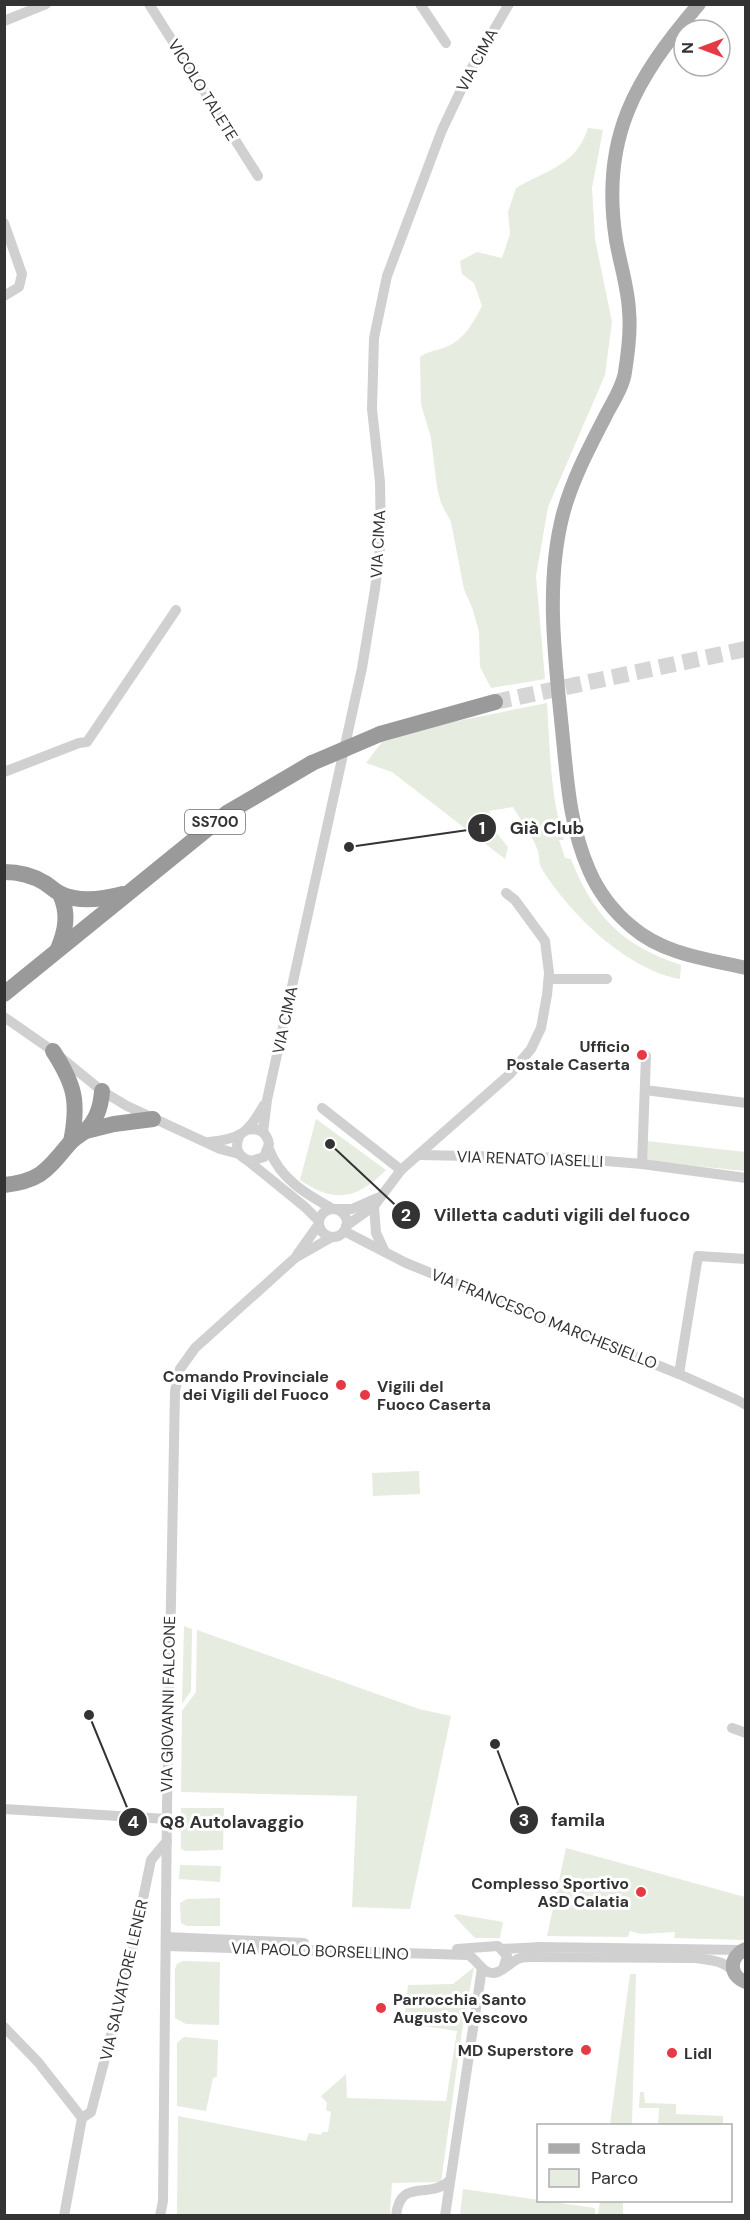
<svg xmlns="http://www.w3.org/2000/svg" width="750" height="2220" viewBox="0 0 750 2220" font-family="'DM Sans',sans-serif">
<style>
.green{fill:#e6ecdf}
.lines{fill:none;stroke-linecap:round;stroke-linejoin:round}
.highway-tunnel{stroke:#d6d6d6;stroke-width:16;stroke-dasharray:16 8;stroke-linecap:butt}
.minor{stroke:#d0d0d0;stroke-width:10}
.major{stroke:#ababab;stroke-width:14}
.highway{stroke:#9a9a9a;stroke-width:16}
.highway-bridge{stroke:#9a9a9a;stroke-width:16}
.poi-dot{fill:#e63946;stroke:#fff;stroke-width:2}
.labels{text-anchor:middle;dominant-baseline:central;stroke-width:6;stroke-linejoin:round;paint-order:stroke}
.shield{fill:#fff;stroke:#707070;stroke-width:1.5}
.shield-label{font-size:15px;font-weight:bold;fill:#333}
.street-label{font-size:16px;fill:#333;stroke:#fff}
.poi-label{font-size:16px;font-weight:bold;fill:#333;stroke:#fff;text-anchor:end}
.leader{fill:none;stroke:#333;stroke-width:2}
.callout-dot{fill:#333;stroke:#fff;stroke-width:2}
.mark-label{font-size:18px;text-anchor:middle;font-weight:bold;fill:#fff}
.callout-label{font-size:18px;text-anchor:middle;font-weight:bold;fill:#333;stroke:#fff;stroke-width:6;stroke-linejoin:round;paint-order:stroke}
</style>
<rect width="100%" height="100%" fill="#fff"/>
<g class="green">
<path d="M588,128L603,130L592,188L595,239L612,322L605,375L548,507L536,576L545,679L491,688L480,667L479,632L473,610L464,589L451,522L441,503L437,487L431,438L421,404L420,357C427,352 434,351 443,348C463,342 473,323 482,306L474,283L462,274L460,261L477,252L502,258L510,234L508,212L516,188C546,170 576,166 588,128Z"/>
<path d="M547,703C550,749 550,795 564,840H559L565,858L571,859C593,916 623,946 681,965L680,979C627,970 569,913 542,869C538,863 540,858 538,851C533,836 521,821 513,807L489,811L495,831L508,847L505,859L392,772L366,763L382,742L447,723Z"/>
<path d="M316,1119L386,1170C357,1199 335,1204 300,1180Z"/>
<polygon points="647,1141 745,1152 745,1171 646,1161"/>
<polygon points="419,1471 420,1494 373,1496 372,1473"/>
<polygon points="184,1626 192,1629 191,1691 182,1704"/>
<polygon points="197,1630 419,1709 451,1716 410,1909 352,1907 357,1796 181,1792 182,1711 196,1692"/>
<polygon points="181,1808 224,1808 223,1850 186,1851 181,1849"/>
<polygon points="566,1848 745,1897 745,1940 674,1938 675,1932 641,1934 630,1931 628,1937 547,1936"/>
<polygon points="180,1865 221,1866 220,1882 179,1879"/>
<polygon points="220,1898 220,1926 187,1926 181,1923 180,1903 187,1899"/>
<polygon points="457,1914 503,1922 500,1938 475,1938 454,1916"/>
<polygon points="183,1961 220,1962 219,2025 186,2024 175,2018 175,1969 177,1964"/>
<polygon points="474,1967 462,2031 441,2182 392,2183 390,2215 177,2216 178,2116 306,2141 309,2133 321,2135 322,2132 328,2132 331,2112 326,2110 327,2103 321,2096 346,2074 347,2098 446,2101 457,2031 404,2023 408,1985 453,1984"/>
<polygon points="630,1974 636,1974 632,2125 610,2125"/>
<polygon points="184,2037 218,2040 217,2077 213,2078 206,2111 177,2106 177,2043"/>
<polygon points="640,2092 644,2092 645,2103 676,2104 676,2114 723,2116 723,2125 658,2125 659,2108 639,2108"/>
<polygon points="463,2189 595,2208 595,2215 460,2215"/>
<polygon points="600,2201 623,2201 623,2215 598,2215"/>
</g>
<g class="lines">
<polyline class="highway-tunnel" points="495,702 746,649"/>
<g class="minor">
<polyline points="149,4 258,176"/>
<polyline points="420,4 446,43"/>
<polyline points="4,21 46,4"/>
<polyline points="4,223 22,274 19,287 4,296"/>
<polyline points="4,772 79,743 87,742 176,610"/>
<polyline points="549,979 607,979"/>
<polyline points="4,1017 53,1051 102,1091 127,1106 220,1149 239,1154"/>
<polyline points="645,1090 746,1103"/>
<polyline points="322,1108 401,1170"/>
<polyline points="263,1132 267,1100 362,668 375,589 381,540 380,482 372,409 374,338 387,276 442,130 471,69 509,4"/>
<path d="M239,1137C234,1149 239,1158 251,1161L264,1157L269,1144C267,1132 258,1127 247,1130"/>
<path d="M209,1142C241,1139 248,1133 264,1105"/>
<path d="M269,1149C280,1179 306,1194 333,1209"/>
<polyline points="418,1155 570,1158 642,1164 746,1178"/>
<polyline points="247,1160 305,1207 319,1221"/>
<polyline points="642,1164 646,1056"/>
<polyline points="374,1206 376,1233 385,1252"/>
<polyline points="336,1209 352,1209 377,1198"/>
<circle cx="333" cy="1223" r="14"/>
<polyline points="346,1226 374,1206 401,1170 510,1074 531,1049 541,1028 547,995 549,973 545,941 515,900 506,893"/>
<polyline points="344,1231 406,1263 679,1374 737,1400 746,1405"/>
<polyline points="297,1255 319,1224"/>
<polyline points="679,1374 698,1256 746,1259"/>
<polyline points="732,1728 746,1733"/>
<polyline points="4,1809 167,1819"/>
<polyline points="166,1937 304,1943"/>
<path d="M166,1946L468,1955C476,1959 479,1967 486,1971C497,1978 507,1965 516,1960C520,1957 525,1957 530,1957L695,1958C710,1960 722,1960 733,1971"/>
<polyline points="457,1949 498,1946 507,1956 503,1969"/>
<polyline points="502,1949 540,1947 742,1950"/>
<polyline points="4,2027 38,2062 82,2118 64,2216"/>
<polyline points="82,2118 91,2112 129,1966 151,1860 167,1841"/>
<polyline points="160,2216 163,2201 167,1808 175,1391 180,1369 195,1348 295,1258 332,1237"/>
<path d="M396,2216C400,2176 430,2201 450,2180"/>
<polyline points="445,2216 482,1968"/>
</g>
<g class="major">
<path d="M699,4C635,79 600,138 616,240C620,264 628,287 629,311C631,330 628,353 625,372C623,387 612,403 605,417C589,448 572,480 563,514C545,583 555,659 562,729C567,777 569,825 589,870C598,891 614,912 632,927C663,954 707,959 746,968"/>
<path d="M746,1949C729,1956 728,1976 746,1982"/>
</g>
<g class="highway">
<polyline points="380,734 495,702"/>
<path d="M4,872C20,872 32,875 45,883C51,887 56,892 61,894C80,903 104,899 123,894"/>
<path d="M58,949C66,930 69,913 60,894"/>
<polyline points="4,994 227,813 312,763"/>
<path d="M53,1051C75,1085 79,1102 71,1142"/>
<polyline points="86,1131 114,1124 153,1119"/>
<path d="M4,1185C41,1181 47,1170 69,1144C73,1139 79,1136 84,1132C97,1121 101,1107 102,1091"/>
</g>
<polyline class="highway-bridge" points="312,763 380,734"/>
</g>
<g class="poi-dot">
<circle cx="642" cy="1055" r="6"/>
<circle cx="341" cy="1385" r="6"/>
<circle cx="365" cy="1395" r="6"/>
<circle cx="641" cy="1892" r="6"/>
<circle cx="381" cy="2008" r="6"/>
<circle cx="586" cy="2050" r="6"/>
<circle cx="672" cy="2053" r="6"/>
</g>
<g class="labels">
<rect class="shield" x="185" y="810" width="60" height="24" rx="4.5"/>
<g class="shield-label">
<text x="215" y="822">SS700</text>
</g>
<g class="street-label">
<text transform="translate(477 60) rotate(-62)">VIA CIMA</text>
<text transform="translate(203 90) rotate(58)">VICOLO TALETE</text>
<text transform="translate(378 544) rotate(-87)">VIA CIMA</text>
<text transform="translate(285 1020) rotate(-78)">VIA CIMA</text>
<text transform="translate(530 1159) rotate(2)">VIA RENATO IASELLI</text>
<text transform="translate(544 1319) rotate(22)">VIA FRANCESCO MARCHESIELLO</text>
<text transform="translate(168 1704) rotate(-89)">VIA GIOVANNI FALCONE</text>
<text transform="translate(320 1951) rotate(2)">VIA PAOLO BORSELLINO</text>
<text transform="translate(124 1980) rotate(-77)">VIA SALVATORE LENER</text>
</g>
<g class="poi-label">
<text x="630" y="1046">Ufficio<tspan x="630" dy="18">Postale Caserta</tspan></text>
<text x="329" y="1376">Comando Provinciale<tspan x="329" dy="18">dei Vigili del Fuoco</tspan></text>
<text x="377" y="1386" text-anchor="start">Vigili del<tspan x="377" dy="18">Fuoco Caserta</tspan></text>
<text x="629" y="1883">Complesso Sportivo<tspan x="629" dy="18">ASD Calatia</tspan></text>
<text x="393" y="1999" text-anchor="start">Parrocchia Santo<tspan x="393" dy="18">Augusto Vescovo</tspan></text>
<text x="574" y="2050">MD Superstore</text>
<text x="684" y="2053" text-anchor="start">Lidl</text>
</g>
</g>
<path class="leader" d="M349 847L482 828M330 1144L406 1215M495 1744L524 1820M89 1715L133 1822"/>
<g class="callout-dot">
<circle cx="349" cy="847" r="6"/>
<circle cx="330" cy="1144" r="6"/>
<circle cx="495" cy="1744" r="6"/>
<circle cx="89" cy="1715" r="6"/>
<circle cx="482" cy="828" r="15"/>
<circle cx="406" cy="1215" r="15"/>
<circle cx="524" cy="1820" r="15"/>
<circle cx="133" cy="1822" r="15"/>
</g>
<g class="mark-label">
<text x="482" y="834">1</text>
<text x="406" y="1221">2</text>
<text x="524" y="1826">3</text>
<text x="133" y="1828">4</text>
</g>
<g class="callout-label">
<text x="547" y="834">Già Club</text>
<text x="562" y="1221">Villetta caduti vigili del fuoco</text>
<text x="578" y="1826">famila</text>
<text x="232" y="1828">Q8 Autolavaggio</text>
</g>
<rect width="750" height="2220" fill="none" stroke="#333333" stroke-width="12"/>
<rect x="537" y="2124" width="195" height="78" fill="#ffffff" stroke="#adadad" stroke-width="1.5"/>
<rect x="549" y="2144" width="30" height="9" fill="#ababab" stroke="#adadad" stroke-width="1.5"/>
<text x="591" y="2154" font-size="18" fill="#333333">Strada</text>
<rect x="549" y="2169" width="30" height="18" fill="#e6ecdf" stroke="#adadad" stroke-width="1.5"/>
<text x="591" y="2184" font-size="18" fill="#333333">Parco</text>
<g transform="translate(702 48) rotate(270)"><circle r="28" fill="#ffffff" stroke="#adadad" stroke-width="1.5"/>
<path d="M0-4.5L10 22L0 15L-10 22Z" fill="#e63946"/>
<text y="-9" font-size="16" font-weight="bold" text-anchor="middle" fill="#333333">N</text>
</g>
</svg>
